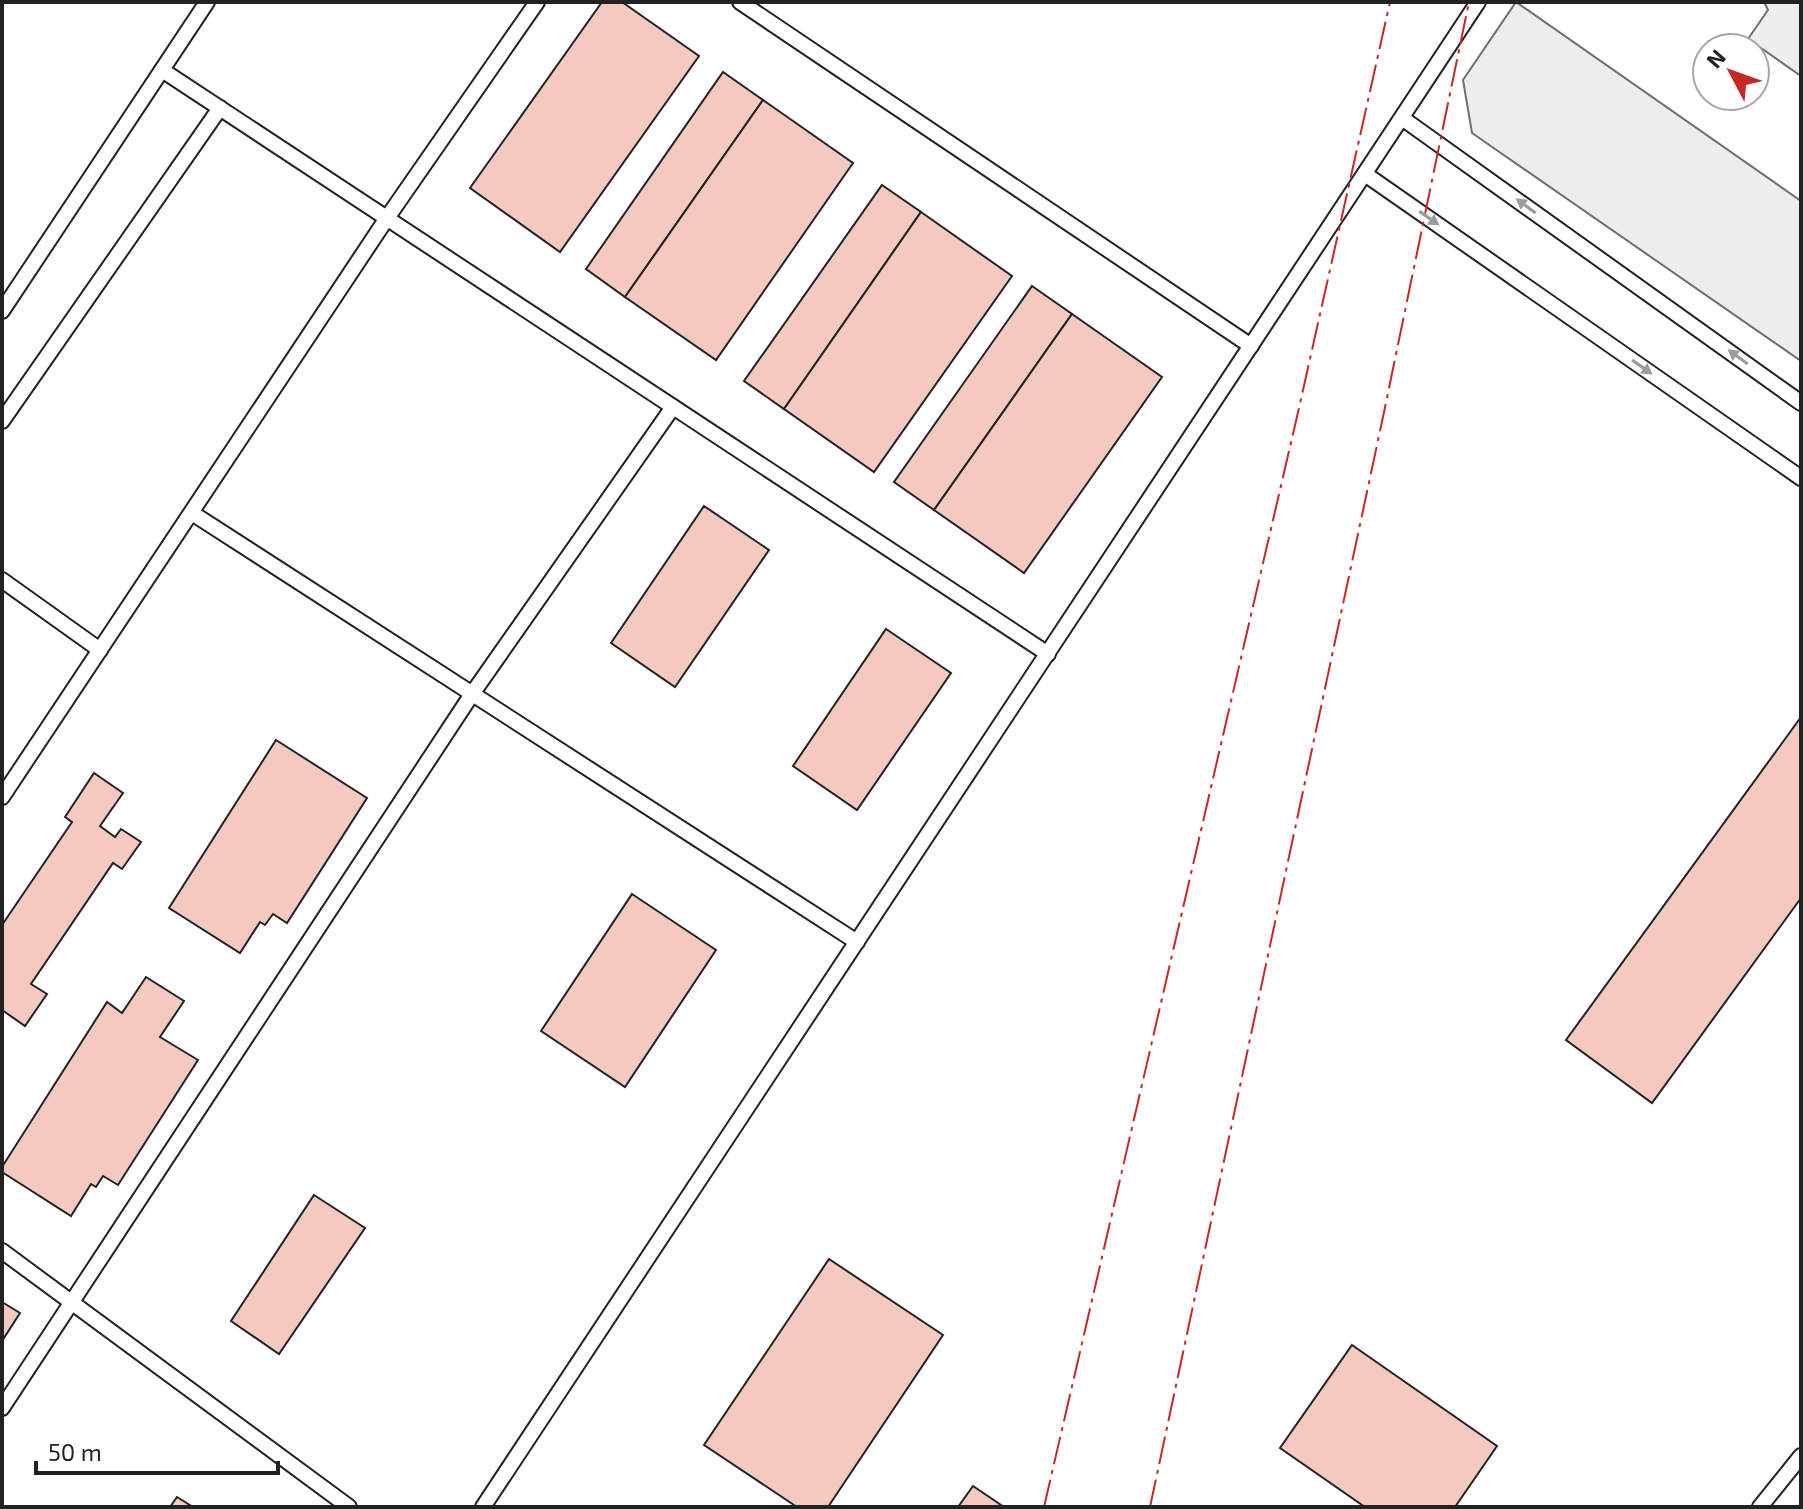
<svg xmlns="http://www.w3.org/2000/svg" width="1803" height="1509" viewBox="0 0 1803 1509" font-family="'Exo 2',sans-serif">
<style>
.green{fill:#eee;stroke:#6f6f6f;stroke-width:2}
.parking{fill:#ededed;stroke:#6f6f6f;stroke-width:2}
.building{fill:#f3c9c0;stroke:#222;stroke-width:2}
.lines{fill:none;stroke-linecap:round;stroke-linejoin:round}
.service-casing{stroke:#222;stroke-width:18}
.service{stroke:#fff;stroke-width:14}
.power{stroke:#c62828;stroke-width:2;stroke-dasharray:28 6 4 6;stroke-linecap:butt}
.oneway{fill:#9c9c9c}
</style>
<rect width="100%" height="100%" fill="#fff"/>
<polygon class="green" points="1764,2 1801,2 1801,76 1748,39 1768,10"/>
<polygon class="parking" points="1516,2 1801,201 1801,361 1472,133 1463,80"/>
<g class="building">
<polygon points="602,2 622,2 699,56 560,252 470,188"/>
<polygon points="723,72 763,100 625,297 586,269"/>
<polygon points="763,100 853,163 716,360 625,297"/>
<polygon points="882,185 921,212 784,409 744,381"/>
<polygon points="921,212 1012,276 874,472 784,409"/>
<polygon points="1032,286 1072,314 934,510 894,482"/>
<polygon points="1072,314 1162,377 1024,573 934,510"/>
<polygon points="704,506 769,550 675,687 611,643"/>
<polygon points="886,629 951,673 857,810 793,766"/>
<polygon points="1801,717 1801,898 1652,1103 1566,1040"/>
<polygon points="276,740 367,798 287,923 273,914 265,925 260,922 240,953 169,908"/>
<polygon points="94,773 123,793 100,826 115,837 121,829 141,842 122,869 113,863 31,984 47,994 25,1026 2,1010 2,925 72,822 65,817"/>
<polygon points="632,894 716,950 625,1087 541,1031"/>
<polygon points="146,977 184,1001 160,1037 198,1060 118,1185 103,1176 96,1187 91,1184 71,1216 2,1172 2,1167 107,1002 122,1013"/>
<polygon points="314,1195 365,1228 279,1354 231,1321"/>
<polygon points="829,1259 943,1335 828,1507 797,1507 704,1445"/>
<polygon points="2,1302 20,1313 2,1341"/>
<polygon points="1352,1345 1497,1446 1455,1507 1365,1507 1280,1448"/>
<polygon points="973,1486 1004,1507 958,1507"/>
<polygon points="177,1497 193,1507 170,1507"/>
</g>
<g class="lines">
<defs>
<g id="service">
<polyline points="740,2 1251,346"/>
<polyline points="162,70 1048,654"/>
<polyline points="1402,118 1801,403"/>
<polyline points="1365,174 1801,478"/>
<polyline points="2,311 207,2"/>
<polyline points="2,421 220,108"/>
<polyline points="192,513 857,942"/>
<polyline points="2,580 100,650"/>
<polyline points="2,797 387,218 537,2"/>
<polyline points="2,1251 349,1507"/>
<polyline points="2,1408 472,694 673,407"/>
<polyline points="483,1507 1478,2"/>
<polyline points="1760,1507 1801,1456"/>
</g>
</defs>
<use href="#service" class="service-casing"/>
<use href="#service" class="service"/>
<g class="power">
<polyline points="1044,1507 1299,408 1390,2"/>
<polyline points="1150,1507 1383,417 1469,2"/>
</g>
</g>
<defs><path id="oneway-solid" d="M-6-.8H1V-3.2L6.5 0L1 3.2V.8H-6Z" transform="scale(2)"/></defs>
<g class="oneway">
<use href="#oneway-solid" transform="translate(1526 206) rotate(-144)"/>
<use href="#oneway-solid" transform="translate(1429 218) rotate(35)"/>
<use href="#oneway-solid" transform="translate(1738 357) rotate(-144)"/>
<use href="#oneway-solid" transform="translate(1642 367) rotate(35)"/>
</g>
<rect width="1803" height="1509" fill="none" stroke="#222222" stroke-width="8"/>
<g transform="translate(1731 72) rotate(311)"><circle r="38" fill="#ffffff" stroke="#a7a7a7" stroke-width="2"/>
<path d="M0-6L14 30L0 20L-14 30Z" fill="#c62828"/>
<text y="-12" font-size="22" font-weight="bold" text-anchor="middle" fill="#222222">N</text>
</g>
<path d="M36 1461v12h242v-12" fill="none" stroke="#222222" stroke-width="4"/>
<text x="48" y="1461" font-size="24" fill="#222222" stroke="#ffffff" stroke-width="6" paint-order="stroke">50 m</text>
</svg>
